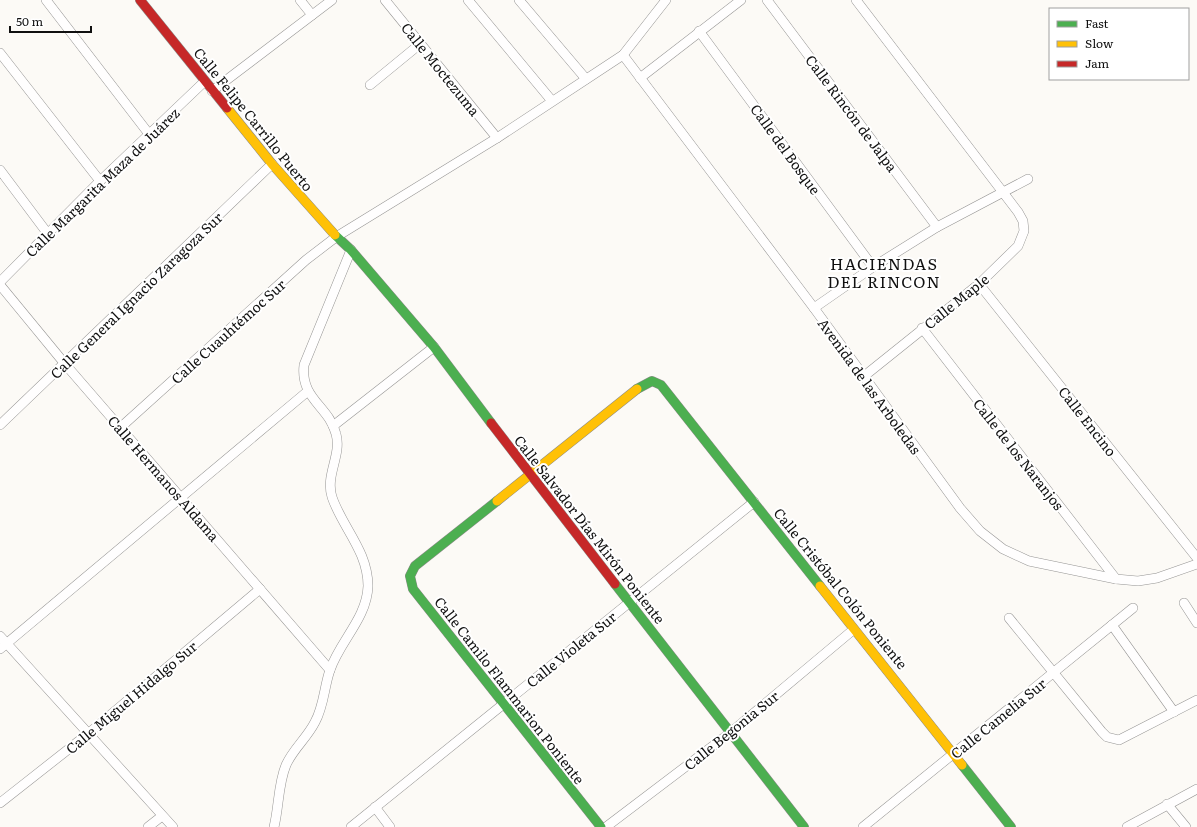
<svg xmlns="http://www.w3.org/2000/svg" width="1197" height="827" viewBox="0 0 1197 827" font-family="Literata,serif">
<style>
.lines{fill:none;stroke-linecap:round;stroke-linejoin:round}
.street-casing{stroke:#969594;stroke-width:10}
.fast-casing{stroke:#8d8c8a;stroke-width:10}
.slow-casing{stroke:#8d8c8a;stroke-width:10}
.jam-casing{stroke:#8d8c8a;stroke-width:10}
.street{stroke:#fffefe;stroke-width:9}
.fast{stroke:#4caf50;stroke-width:9}
.slow{stroke:#ffc107;stroke-width:9}
.jam{stroke:#c62828;stroke-width:9}
.labels{text-anchor:middle;dominant-baseline:central;stroke-width:4;stroke-linejoin:round;paint-order:stroke}
.street-label{font-size:14px;fill:#101010;stroke:#fff}
.quarter-label{font-size:16px;letter-spacing:1px;fill:#101010;stroke:#fff}
</style>
<rect width="100%" height="100%" fill="#fcfaf6"/>
<g class="lines">
<defs>
<g id="street">
<polyline points="46,0 149,134"/>
<polyline points="300,0 312,15"/>
<polyline points="385,0 497,138"/>
<polyline points="468,0 552,101"/>
<polyline points="519,0 586,79"/>
<polyline points="767,0 937,227"/>
<polyline points="856,0 1018,212 1023,221 1024,231 1018,246 979,284 863,377"/>
<polyline points="699,31 873,267"/>
<polyline points="0,53 100,181"/>
<polyline points="623,55 814,308 960,508 980,531 1003,549 1029,561 1116,579 1138,581 1157,578 1197,564"/>
<polyline points="640,78 741,0"/>
<polyline points="370,85 420,44"/>
<polyline points="212,91 332,0"/>
<polyline points="0,170 48,234"/>
<polyline points="0,282 100,181 204,82"/>
<polyline points="979,284 1197,558"/>
<polyline points="0,285 65,364 330,670"/>
<polyline points="814,308 873,267 937,227 1028,179"/>
<polyline points="922,328 1116,579"/>
<polyline points="0,425 272,164"/>
<polyline points="333,426 434,347"/>
<polyline points="121,427 306,260 336,237 497,138 623,55 666,0"/>
<polyline points="1184,603 1197,623"/>
<polyline points="1009,618 1102,732 1107,737 1119,740 1197,700"/>
<polyline points="1112,625 1174,712"/>
<polyline points="0,636 173,827"/>
<polyline points="0,649 308,391"/>
<polyline points="0,803 89,733 260,589"/>
<polyline points="1167,804 1186,827"/>
<polyline points="375,807 390,827"/>
<polyline points="148,827 162,816"/>
<path d="M274,827C279,807 278,784 286,765C293,749 307,738 315,722C324,706 324,687 330,670C340,641 367,618 368,586C368,551 342,527 332,497C325,475 342,455 336,434C329,406 300,399 304,365L351,250"/>
<polyline points="351,827 754,502"/>
<polyline points="606,827 730,733 853,630"/>
<polyline points="863,827 1133,608"/>
<polyline points="1127,827 1197,789"/>
</g>
<g id="fast">
<polyline points="335,235 351,250 434,347 491,423"/>
<polyline points="637,389 652,381 661,385 820,586"/>
<polyline points="497,501 415,566 410,576 413,589 601,827"/>
<polyline points="615,584 804,827"/>
<polyline points="962,765 1011,827"/>
</g>
<g id="slow">
<polyline points="227,108 272,164 335,235"/>
<polyline points="497,501 637,389"/>
<polyline points="820,586 962,765"/>
</g>
<g id="jam">
<polyline points="140,0 227,108"/>
<polyline points="491,423 615,584"/>
</g>
</defs>
<use href="#street" class="street-casing"/>
<use href="#fast" class="fast-casing"/>
<use href="#slow" class="slow-casing"/>
<use href="#jam" class="jam-casing"/>
<use href="#street" class="street"/>
<use href="#fast" class="fast"/>
<use href="#slow" class="slow"/>
<use href="#jam" class="jam"/>
</g>
<g class="labels">
<g class="street-label">
<text transform="translate(441 69) rotate(51)">Calle Moctezuma</text>
<text transform="translate(852 113) rotate(53)">Calle Rincón de Jalpa</text>
<text transform="translate(254 119) rotate(51)">Calle Felipe Carrillo Puerto</text>
<text transform="translate(786 149) rotate(54)">Calle del Bosque</text>
<text transform="translate(102 182) rotate(-44)">Calle Margarita Maza de Juárez</text>
<text transform="translate(136 295) rotate(-44)">Calle General Ignacio Zaragoza Sur</text>
<text transform="translate(956 301) rotate(-39)">Calle Maple</text>
<text transform="translate(228 331) rotate(-42)">Calle Cuauhtémoc Sur</text>
<text transform="translate(870 386) rotate(54)">Avenida de las Arboledas</text>
<text transform="translate(1088 421) rotate(52)">Calle Encino</text>
<text transform="translate(1019 454) rotate(52)">Calle de los Naranjos</text>
<text transform="translate(164 478) rotate(49)">Calle Hermanos Aldama</text>
<text transform="translate(590 529) rotate(52)">Calle Salvador Días Mirón Poniente</text>
<text transform="translate(841 588) rotate(51)">Calle Cristóbal Colón Poniente</text>
<text transform="translate(571 649) rotate(-39)">Calle Violeta Sur</text>
<text transform="translate(510 690) rotate(52)">Calle Camilo Flammarion Poniente</text>
<text transform="translate(131 697) rotate(-40)">Calle Miguel Hidalgo Sur</text>
<text transform="translate(998 718) rotate(-39)">Calle Camelia Sur</text>
<text transform="translate(731 730) rotate(-39)">Calle Begonia Sur</text>
</g>
<g class="quarter-label">
<text x="884" y="263">HACIENDAS<tspan x="884" dy="18">DEL RINCON</tspan></text>
</g>
</g>
<rect x="1049" y="8" width="140" height="72" fill="#ffffff" stroke="#9f9f9f"/>
<rect x="1057" y="21" width="20" height="6" fill="#4caf50" stroke="#9f9f9f"/>
<text x="1085" y="28" font-size="12" fill="#101010">Fast</text>
<rect x="1057" y="41" width="20" height="6" fill="#ffc107" stroke="#9f9f9f"/>
<text x="1085" y="48" font-size="12" fill="#101010">Slow</text>
<rect x="1057" y="61" width="20" height="6" fill="#c62828" stroke="#9f9f9f"/>
<text x="1085" y="68" font-size="12" fill="#101010">Jam</text>
<path d="M10 26v6h81v-6" fill="none" stroke="#101010" stroke-width="2"/>
<text x="16" y="26" font-size="12" fill="#101010" stroke="#ffffff" stroke-width="3" paint-order="stroke">50 m</text>
</svg>
